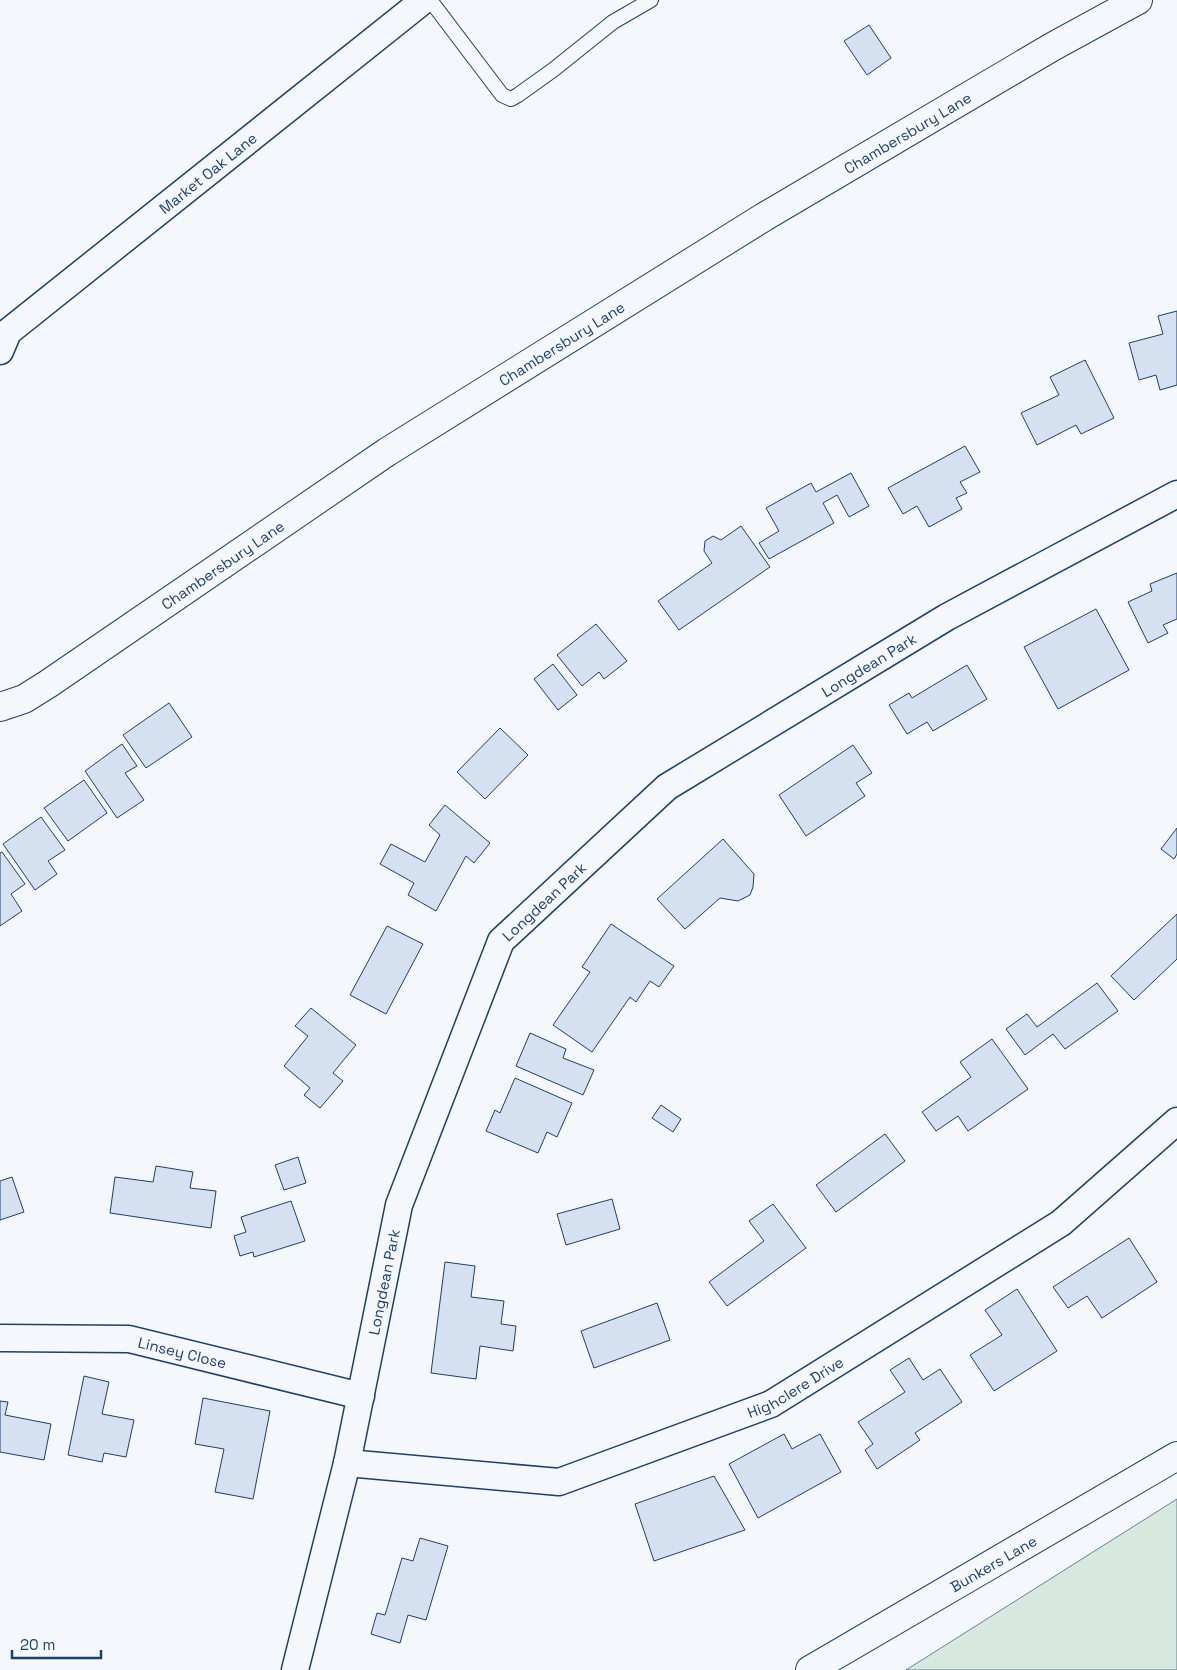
<svg xmlns="http://www.w3.org/2000/svg" width="1177" height="1670" viewBox="0 0 1177 1670" font-family="'Space Grotesk',sans-serif">
<style>
.green{fill:#d7e8df;stroke:#687fa3}
.building{fill:#d5e0f0;stroke:#1d3f73}
.lines{fill:none;stroke-linecap:round;stroke-linejoin:round}
.service-casing{stroke:#1d3f73;stroke-width:16}
.minor-casing{stroke:#1d3f73;stroke-width:29}
.tertiary-casing{stroke:#1d3f73;stroke-width:30}
.service{stroke:#f4f7fb;stroke-width:14}
.minor{stroke:#f4f7fb;stroke-width:26}
.tertiary{stroke:#f4f7fb;stroke-width:28}
.labels{text-anchor:middle;dominant-baseline:central;stroke-width:4;stroke-linejoin:round;paint-order:stroke}
.street-label{font-size:15px;fill:#1d3f73;stroke:#f4f7fb}
</style>
<rect width="100%" height="100%" fill="#f4f7fb"/>
<polygon class="green" points="1177,1499 1177,1670 906,1670"/>
<g class="building">
<polygon points="869,25 891,58 867,75 844,41"/>
<polygon points="1177,311 1177,385 1160,390 1156,375 1139,380 1129,343 1163,334 1158,316"/>
<polygon points="1085,360 1114,418 1081,434 1076,425 1037,445 1021,413 1059,395 1050,377"/>
<polygon points="965,446 980,472 960,482 967,493 956,498 962,509 929,527 917,506 903,514 888,488"/>
<polygon points="851,473 869,506 849,517 837,495 823,503 834,523 769,559 759,543 779,531 766,508 811,483 816,492"/>
<polygon points="741,526 770,567 679,630 658,601 712,563 704,551 705,541 713,536 721,540"/>
<polygon points="1177,573 1177,619 1163,625 1168,633 1148,643 1128,602 1152,591 1150,584"/>
<polygon points="1096,609 1129,670 1058,709 1024,647"/>
<polygon points="596,624 627,661 604,679 599,672 582,686 557,655"/>
<polygon points="553,664 577,695 558,710 534,679"/>
<polygon points="967,665 987,699 933,731 927,722 907,734 889,705 909,693 912,698"/>
<polygon points="169,703 192,737 146,768 123,735"/>
<polygon points="500,728 528,755 485,799 457,772"/>
<polygon points="122,744 137,766 125,773 144,800 117,818 85,771"/>
<polygon points="853,745 872,773 856,783 865,796 806,836 779,795"/>
<polygon points="84,780 107,813 68,841 44,808"/>
<polygon points="445,805 490,843 474,863 466,856 436,911 408,895 414,883 380,864 391,844 425,862 440,835 429,825"/>
<polygon points="41,817 65,850 48,861 57,874 35,890 3,844"/>
<polygon points="1177,828 1177,854 1174,859 1161,849"/>
<polygon points="723,839 754,874 753,887 750,895 738,901 720,898 685,929 657,899"/>
<polygon points="2,852 25,884 11,894 22,911 0,926 0,853"/>
<polygon points="1177,914 1177,959 1134,1000 1111,976"/>
<polygon points="611,924 674,966 659,987 650,981 636,1002 630,997 592,1052 553,1025 590,972 582,967"/>
<polygon points="387,926 423,944 386,1014 350,995"/>
<polygon points="1097,983 1118,1011 1065,1049 1053,1034 1025,1055 1006,1029 1027,1014 1037,1027"/>
<polygon points="311,1008 356,1045 333,1073 343,1081 320,1108 304,1095 310,1088 284,1066 308,1036 295,1026"/>
<polygon points="530,1033 566,1049 563,1058 594,1070 583,1095 516,1066"/>
<polygon points="992,1039 1028,1089 968,1131 958,1116 936,1131 922,1112 971,1077 960,1062"/>
<polygon points="515,1078 572,1103 557,1137 547,1132 538,1153 486,1131 495,1110 500,1113"/>
<polygon points="661,1105 681,1119 673,1132 652,1118"/>
<polygon points="885,1134 905,1161 836,1212 816,1185"/>
<polygon points="298,1157 306,1183 284,1190 275,1165"/>
<polygon points="156,1166 193,1172 190,1188 216,1191 211,1228 110,1213 115,1177 153,1182"/>
<polygon points="12,1177 24,1212 0,1220 0,1181"/>
<polygon points="612,1199 620,1229 566,1245 557,1214"/>
<polygon points="291,1201 305,1241 254,1257 253,1252 240,1256 234,1236 246,1232 241,1217"/>
<polygon points="773,1204 806,1248 727,1306 709,1282 764,1241 749,1221"/>
<polygon points="1129,1238 1157,1282 1102,1318 1087,1296 1068,1308 1053,1287"/>
<polygon points="445,1262 475,1266 471,1297 504,1301 501,1324 516,1326 513,1351 480,1346 476,1379 431,1373"/>
<polygon points="1017,1289 1057,1351 994,1391 970,1355 1002,1335 985,1310"/>
<polygon points="657,1303 670,1340 594,1368 581,1331"/>
<polygon points="909,1358 923,1380 940,1369 962,1402 915,1433 920,1440 877,1469 865,1450 873,1444 858,1422 905,1392 890,1370"/>
<polygon points="84,1376 109,1382 102,1414 134,1420 126,1457 104,1453 102,1462 68,1455"/>
<polygon points="203,1398 270,1411 253,1499 215,1492 224,1449 195,1444"/>
<polygon points="0,1401 8,1402 5,1415 51,1424 44,1460 0,1452"/>
<polygon points="784,1434 792,1449 820,1434 841,1472 758,1518 729,1464"/>
<polygon points="714,1476 745,1530 654,1561 635,1504"/>
<polygon points="420,1538 448,1546 426,1620 408,1615 400,1643 371,1634 377,1613 385,1615 402,1558 413,1561"/>
</g>
<g class="lines">
<defs>
<polyline id="service" points="430,0 502,95 511,99 518,95 553,70 613,22 651,0"/>
<g id="minor">
<path id="s1" d="M0,351L8,332L424,0"/>
<path id="s2" d="M0,1338L129,1339L361,1396"/>
<path id="s3" d="M347,1463L559,1482L771,1404L1061,1223L1177,1121"/>
<path id="s4" d="M295,1670L347,1463L399,1205L501,941L667,787L947,617L1177,494"/>
</g>
<g id="tertiary">
<path id="s5" d="M0,707L24,699L48,684L387,452L764,217L1052,47L1138,0"/>
<path id="s6" d="M810,1670L1177,1456"/>
</g>
</defs>
<use href="#service" class="service-casing"/>
<use href="#minor" class="minor-casing"/>
<use href="#tertiary" class="tertiary-casing"/>
<use href="#service" class="service"/>
<use href="#minor" class="minor"/>
<use href="#tertiary" class="tertiary"/>
</g>
<g class="labels">
<g class="street-label">
<text stroke="none"><textPath href="#s5" startOffset="1075">Chambersbury Lane</textPath></text>
<text stroke="none"><textPath href="#s1" startOffset="276">Market Oak Lane</textPath></text>
<text stroke="none"><textPath href="#s5" startOffset="670">Chambersbury Lane</textPath></text>
<text stroke="none"><textPath href="#s5" startOffset="265">Chambersbury Lane</textPath></text>
<text stroke="none"><textPath href="#s4" startOffset="1222">Longdean Park</textPath></text>
<text stroke="none"><textPath href="#s4" startOffset="818">Longdean Park</textPath></text>
<text stroke="none"><textPath href="#s4" startOffset="398">Longdean Park</textPath></text>
<text stroke="none"><textPath href="#s2" startOffset="184">Linsey Close</textPath></text>
<text stroke="none"><textPath href="#s3" startOffset="468">Highclere Drive</textPath></text>
<text stroke="none"><textPath href="#s6" startOffset="212">Bunkers Lane</textPath></text>
</g>
</g>
<path d="M12 1650v8h89v-8" fill="none" stroke="#1d3f73" stroke-width="2.5"/>
<text x="20" y="1650" font-size="15" fill="#1d3f73" stroke="#f4f7fb" stroke-width="4" paint-order="stroke">20 m</text>
</svg>
